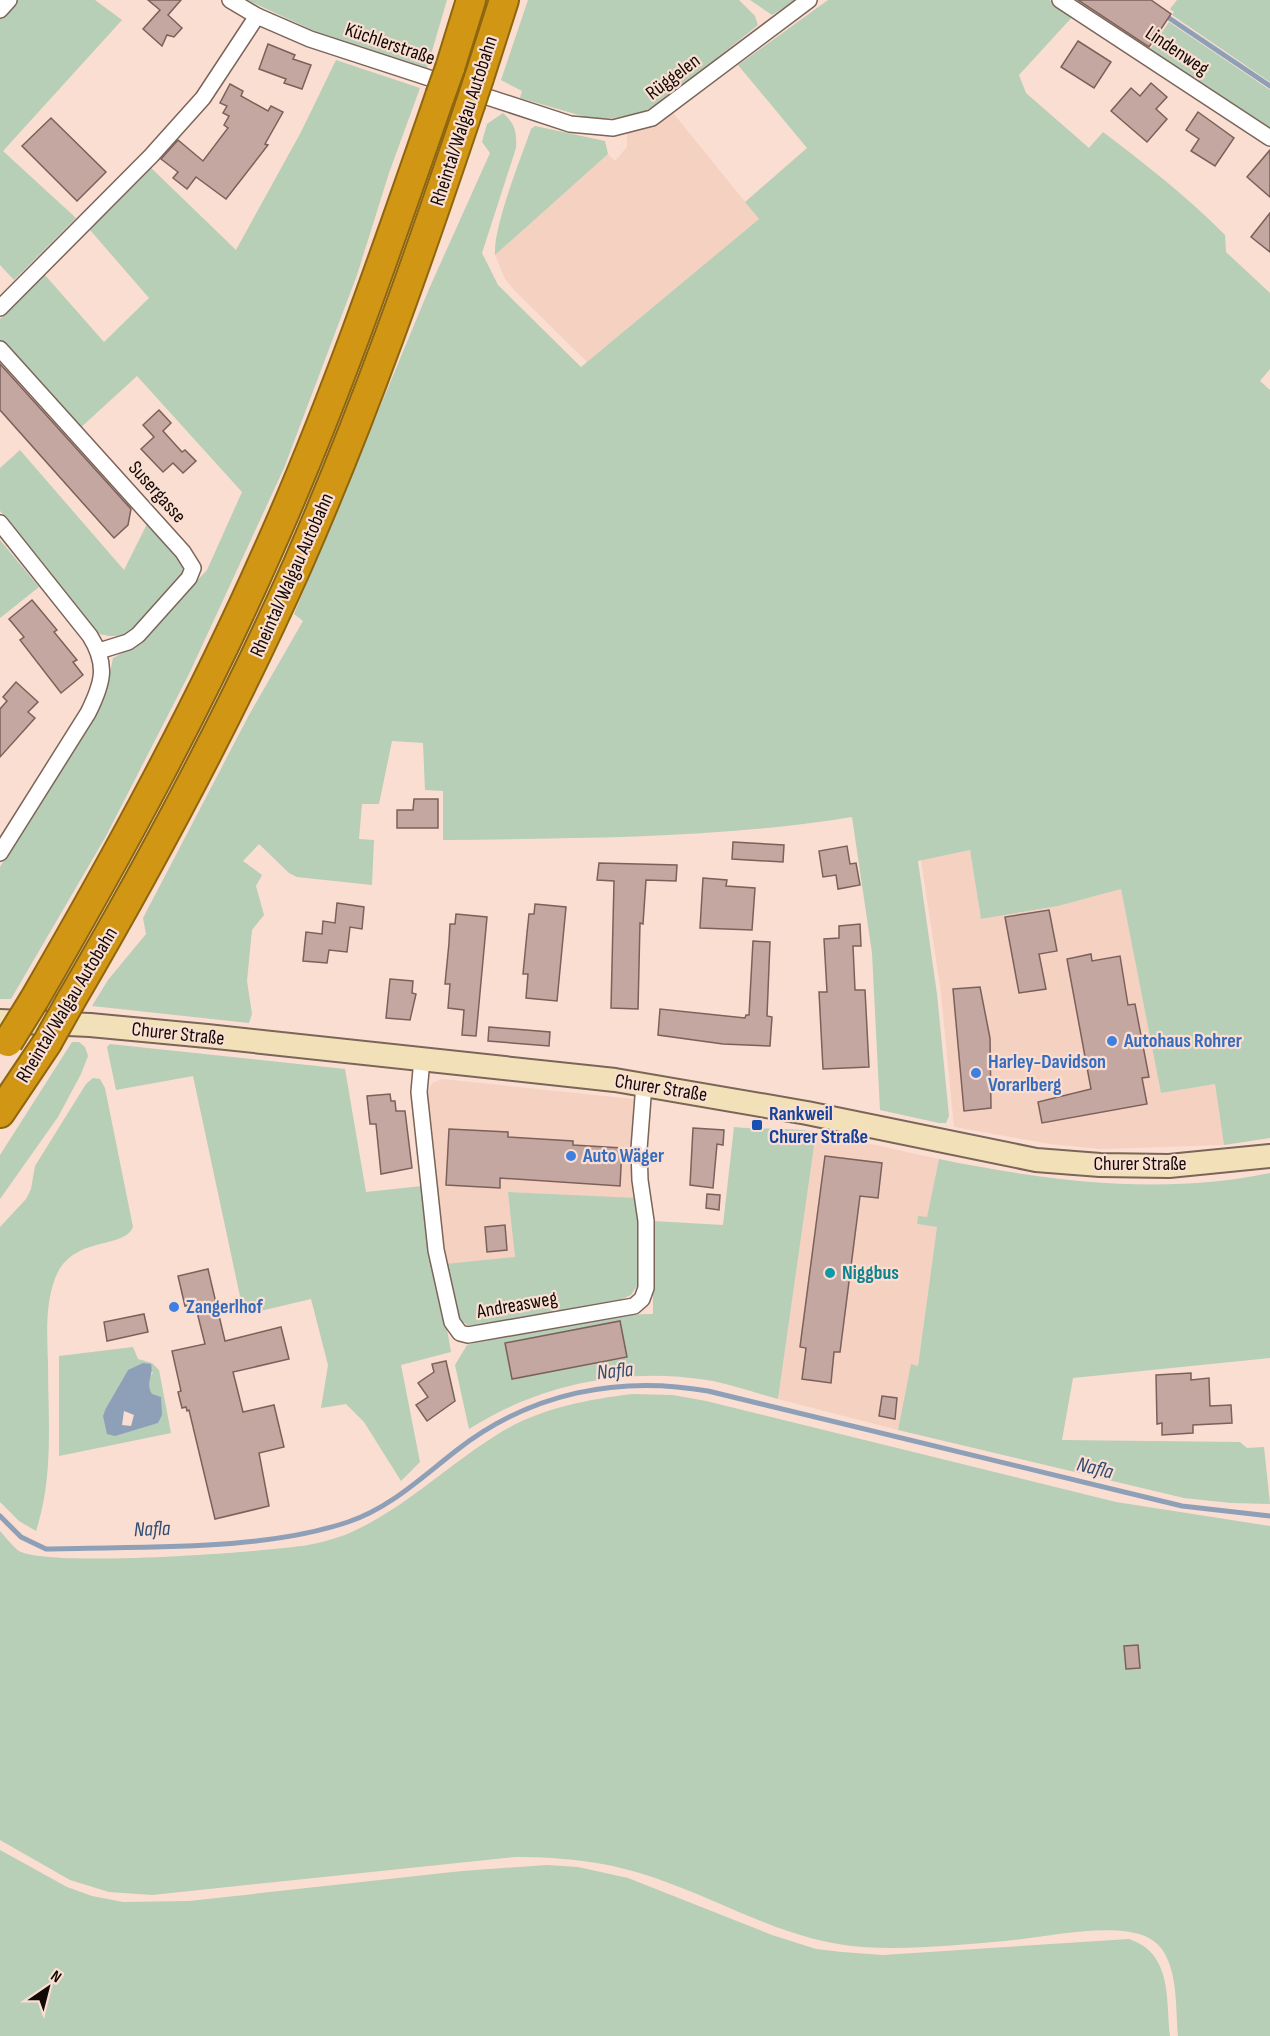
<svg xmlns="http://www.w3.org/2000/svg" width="1270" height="2036" viewBox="0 0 1270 2036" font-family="'Sofia Sans Condensed',sans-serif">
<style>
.built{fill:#f5d1c1}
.green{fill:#b7ceb7;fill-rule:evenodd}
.water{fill:#8ea0b8;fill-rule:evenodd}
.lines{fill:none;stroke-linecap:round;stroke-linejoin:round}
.stream{stroke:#8ea0b8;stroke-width:5}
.building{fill:#c4a7a0;stroke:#7b615a;stroke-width:1.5}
.street-casing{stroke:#7b6458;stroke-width:18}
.secondary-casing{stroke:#7b6458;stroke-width:26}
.highway-casing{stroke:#8e660f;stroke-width:32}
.street{stroke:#fff;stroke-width:15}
.secondary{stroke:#f1e0b8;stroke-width:22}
.highway{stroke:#d19714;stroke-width:28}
.highway-bridge-casing{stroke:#8e660f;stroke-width:32;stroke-linecap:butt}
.highway-bridge{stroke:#d19714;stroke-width:28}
.shop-dot{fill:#3f7fe0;stroke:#faded2;stroke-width:2}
.transit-dot{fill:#1a4fb4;stroke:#faded2;stroke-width:2}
.culture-dot{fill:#0f9aa8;stroke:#faded2;stroke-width:2}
.labels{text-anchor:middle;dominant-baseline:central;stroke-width:4.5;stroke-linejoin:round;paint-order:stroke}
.street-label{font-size:20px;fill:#120a06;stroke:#faded2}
.shop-label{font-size:20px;font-weight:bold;fill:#366cbe;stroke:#faded2;text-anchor:start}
.transit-label{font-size:20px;font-weight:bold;fill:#164399;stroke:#faded2;text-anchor:start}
.culture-label{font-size:20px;font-weight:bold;fill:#0d838f;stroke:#faded2;text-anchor:start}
.water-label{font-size:21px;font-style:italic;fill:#314d72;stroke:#faded2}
</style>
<rect width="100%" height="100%" fill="#faded2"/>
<g class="built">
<polygon points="669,108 759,219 587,362 515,291 505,279 495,255 608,154 615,161 627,147 627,126"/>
<polygon points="970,850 981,919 1058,906 1121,889 1161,1093 1215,1084 1224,1145 1101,1149 1050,1144 954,1127 941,993 921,860"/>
<polygon points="442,1079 643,1100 643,1199 509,1192 515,1258 445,1264 426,1096 432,1083"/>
<polygon points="816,1132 939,1159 927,1218 918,1217 917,1224 937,1227 918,1366 911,1365 898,1430 778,1399"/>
</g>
<g class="green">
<polygon points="16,0 95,0 122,20 3,151 76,218 14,280 0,265 0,17"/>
<polygon points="247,0 447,0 427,68 323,35"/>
<polygon points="528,0 739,0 755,16 758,25 665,100 641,113 614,118 589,118 520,98 522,91 501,80"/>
<polygon points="750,0 797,0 772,15"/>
<path d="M828,0H1049L1074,15L1019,75L1026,93L1089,148L1103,132C1145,164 1188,197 1225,235L1226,252L1270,293V369L1260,381L1270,390V1138L1224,1145L1215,1084L1161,1093L1121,889L1058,906L981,919L970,850L918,861L937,994L949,1116L946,1123H939L880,1110L872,953L852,817C717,839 579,838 443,840V791L425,790L423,743L392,741L379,804H362L359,839L374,840L372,885L297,877L289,873L259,844L243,861L262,875L256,886L264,915L252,930L247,981L252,1014L249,1023L92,1006L108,980L146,934L143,918L249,715L303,621L294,614L429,289L490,153L482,142L487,124L503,113C515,124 517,132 516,148L482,253L498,285L581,367L759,219L745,202L807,148L738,65Z"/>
<polygon points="1177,0 1270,0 1270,82 1172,15 1174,12 1170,9"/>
<polygon points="1169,22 1270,90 1270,130 1149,51"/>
<polygon points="336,60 420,88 389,173 357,275 284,468 189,674 106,836 11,999 0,999 0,867 108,682 113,658 136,646 207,570 242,492 137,376 78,430 0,343 0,319 44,274 104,342 149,298 84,223 145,162 236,250 301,132"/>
<path d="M535,126L605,141L608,154L495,255C493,227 521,158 531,129Z"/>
<path d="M20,450L124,570L148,522L179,556L184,574C163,599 135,649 98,633L0,511V468Z"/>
<polygon points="0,540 39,587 0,618"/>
<polygon points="72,1042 79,1042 85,1047 88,1056 81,1074 58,1117 0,1199 0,1155"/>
<polygon points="110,1044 345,1069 366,1192 422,1186 451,1352 401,1365 420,1462 401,1481 364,1422 346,1404 321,1408 328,1365 311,1299 244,1315 193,1076 116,1090 107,1047"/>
<path d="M93,1078L100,1079L105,1088L133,1227C123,1250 74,1235 56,1276C45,1303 47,1334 48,1363C48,1419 54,1476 36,1531L19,1521L0,1502V1227L26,1199L31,1189L35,1166L86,1084Z"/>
<path d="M734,1127C762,1130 788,1127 816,1132L778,1399C755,1393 731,1384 707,1380C624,1367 540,1384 469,1429L455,1365L467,1345L489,1338L609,1315L653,1314V1221L723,1225Z"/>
<path d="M939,1159C1047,1181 1161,1196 1270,1173V1358L1073,1378L1062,1440L1240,1442L1247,1448L1264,1447L1270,1504L1231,1503L1184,1498L898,1430L911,1364L918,1366L937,1227L917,1224L918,1216L927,1217Z"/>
<path d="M508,1192L636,1198L639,1222V1283L631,1295L618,1301L474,1327C450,1323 449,1283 445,1264L515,1257Z"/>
<path d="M133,1347L138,1359L152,1363L159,1370L171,1433L59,1456V1356ZM128,1370L153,1372L147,1383L158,1423L107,1433L106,1408Z"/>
<path d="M632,1394L673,1395L706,1401L1116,1502L1270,1526V2036H1178C1175,2006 1180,1952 1147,1937C1112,1921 1043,1938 1004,1941C958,1945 909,1950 863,1947C789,1942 727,1903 658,1879C611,1862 565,1857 515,1857L152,1895L109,1892L70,1880L0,1840V1531C6,1537 12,1546 19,1551C49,1568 266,1552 308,1545C324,1542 342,1537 356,1530C407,1506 447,1466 495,1436C536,1409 584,1400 632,1394Z"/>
<path d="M0,1850L67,1887L92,1896L123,1902L189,1901L462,1871L547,1865L578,1867L628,1878L772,1935L816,1949L842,1952L883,1955L1129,1939C1172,1953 1166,1998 1170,2036H0Z"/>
</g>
<path class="water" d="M143,1363L151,1364C154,1376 145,1382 152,1394L161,1397L162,1415L158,1423L115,1436L107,1434L103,1416L106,1408L128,1370ZM124,1411L134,1415L131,1426L122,1425Z"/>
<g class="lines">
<g class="stream">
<polyline points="1169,18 1270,86"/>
<path d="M0,1516L21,1537L46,1549C140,1546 259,1552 348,1522C390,1508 422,1477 457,1450C530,1393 618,1375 708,1391L1182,1506L1270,1516"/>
</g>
</g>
<g class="building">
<polygon points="148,0 181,0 168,15 182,28 174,37 167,35 162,46 143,29 160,10"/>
<polygon points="1078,0 1151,0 1171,14 1149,47"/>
<polygon points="1078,41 1111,62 1094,88 1061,67"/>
<polygon points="268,44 295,55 293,59 311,65 302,89 284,83 286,79 259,69"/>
<polygon points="1151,83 1167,97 1156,109 1167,119 1147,142 1111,111 1131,88 1140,96"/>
<polygon points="230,84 243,91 241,96 268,111 271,106 283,112 265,144 268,145 226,199 196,177 187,189 173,178 178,172 161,159 178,140 203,161 228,128 224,125 229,116 223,113 227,106 220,103"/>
<polygon points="1198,112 1234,138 1215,166 1191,151 1199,139 1186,130"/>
<polygon points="51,118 106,172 77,201 22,146"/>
<polygon points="1270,150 1270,197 1247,177"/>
<polygon points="1270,213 1270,252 1251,237"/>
<polygon points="0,364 131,509 128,525 114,538 0,410"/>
<polygon points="159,410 171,423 163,431 182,452 185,450 196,461 183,473 173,463 163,472 141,449 154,437 143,425"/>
<polygon points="32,600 57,630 54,632 77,660 73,662 83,675 61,693 20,640 24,637 9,619"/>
<polygon points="16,682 38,702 28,712 35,718 0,757 0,709 7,701 3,697"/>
<polygon points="414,799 438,799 438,828 397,828 397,810 413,810"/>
<polygon points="733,842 784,845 783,862 732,859"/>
<polygon points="847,846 850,864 856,863 860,885 838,889 836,875 823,877 819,851"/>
<polygon points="599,863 677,865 676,881 646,880 643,924 640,923 638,1009 611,1008 614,881 597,880"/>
<polygon points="703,878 727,880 726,886 755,888 752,930 700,928"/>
<polygon points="337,903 364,907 362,929 350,927 347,952 329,950 327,963 303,961 306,932 322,934 323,921 335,923"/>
<polygon points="535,904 566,907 557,1001 526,998 528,974 523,974 527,933 529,914 534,914"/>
<polygon points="1049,910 1057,951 1039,954 1046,989 1019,993 1005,917"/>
<polygon points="456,914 487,917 476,1036 462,1035 464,1010 448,1008 450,984 445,984 449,943 450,924 455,924"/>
<polygon points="860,924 861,946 853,946 855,990 865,990 869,1067 823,1069 819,992 827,992 824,939 839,938 839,926"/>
<polygon points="753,941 770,942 767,1016 772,1017 770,1046 723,1044 658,1035 660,1009 745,1018 746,1015 749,1015"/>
<polygon points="1091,954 1092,961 1120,956 1128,1005 1135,1004 1149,1077 1142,1078 1147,1104 1042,1123 1038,1102 1091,1089 1067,959"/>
<polygon points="390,979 413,981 412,993 416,994 410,1020 386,1018"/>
<polygon points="980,987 990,1038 991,1108 964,1111 953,989"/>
<polygon points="489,1027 550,1032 549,1046 488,1041"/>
<polygon points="390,1094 391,1101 395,1101 396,1111 405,1111 412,1168 381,1174 376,1124 370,1124 367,1096"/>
<polygon points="693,1128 724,1130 723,1145 717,1144 713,1188 690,1185"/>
<polygon points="449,1129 508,1132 508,1137 573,1141 573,1145 622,1148 620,1186 500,1178 500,1188 446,1185"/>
<polygon points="825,1156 882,1163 878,1198 860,1196 840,1352 834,1352 831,1383 802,1379 806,1348 800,1347"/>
<polygon points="707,1194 720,1195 719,1210 706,1208"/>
<polygon points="505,1225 507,1250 487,1252 485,1227"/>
<polygon points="208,1269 225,1341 281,1327 289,1359 233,1372 243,1412 274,1405 284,1447 259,1453 269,1506 215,1519 189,1410 187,1411 186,1407 182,1408 178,1392 181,1391 172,1351 205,1344 195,1304 185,1306 178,1276"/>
<polygon points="144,1314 148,1332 107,1341 104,1322"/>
<polygon points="620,1321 627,1357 512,1379 505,1343"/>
<polygon points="446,1361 455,1401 427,1421 416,1405 428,1397 418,1383 434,1372 432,1364"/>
<polygon points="1191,1373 1191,1380 1209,1378 1210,1406 1231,1405 1232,1423 1193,1425 1193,1433 1162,1435 1162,1423 1157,1424 1156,1375"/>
<polygon points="882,1396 897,1398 895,1419 879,1416"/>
<polygon points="1138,1645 1140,1668 1126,1669 1124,1646"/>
</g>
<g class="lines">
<defs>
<g id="street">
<polyline points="230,0 257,16 310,39 570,124 613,128 652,118 809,0"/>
<polyline points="1060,0 1270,138"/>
<polyline points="0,10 9,0"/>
<polyline points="0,308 151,156 203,98 257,16"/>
<polyline points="0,349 183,552 193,568 189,578 138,635 128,642 99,651"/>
<path d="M0,523L90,636C108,665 103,683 88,713L0,853"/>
<polyline points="422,1059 419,1092 436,1250 452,1322 460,1333 468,1335 634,1306 642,1299 646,1288 646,1221 640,1180 639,1149 644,1084"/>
</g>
<polyline id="secondary" points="0,1021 90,1025 207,1036 615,1080 807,1113 1036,1160 1100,1165 1169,1166 1270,1156"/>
<g id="highway">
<polyline points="450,68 471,0"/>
<polyline points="479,78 504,0"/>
<path d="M34,1000C118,855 199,707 267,553C334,404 387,249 440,96"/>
<path d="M70,1002C153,860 231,715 298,564C364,414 418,260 470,105"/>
<polyline points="0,1113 47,1043"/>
</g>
</defs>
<use href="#street" class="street-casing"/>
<use href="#secondary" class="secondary-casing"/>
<use href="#highway" class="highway-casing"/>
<use href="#street" class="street"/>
<use href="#secondary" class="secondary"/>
<use href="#highway" class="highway"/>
<defs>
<g id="highway-bridge">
<polyline points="440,96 450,68"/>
<polyline points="470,105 479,78"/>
<polyline points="8,1042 34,1000"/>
<polyline points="47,1043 70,1002"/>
</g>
</defs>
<use href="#highway-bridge" class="highway-bridge-casing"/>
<use href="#highway-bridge" class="highway-bridge"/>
</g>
<g class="shop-dot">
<circle cx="1112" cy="1041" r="6"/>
<circle cx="976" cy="1073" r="6"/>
<circle cx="571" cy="1156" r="6"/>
<circle cx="174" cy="1307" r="6"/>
</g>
<rect class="transit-dot" x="751" y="1119" width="12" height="12" rx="3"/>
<circle class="culture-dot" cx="830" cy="1273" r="6"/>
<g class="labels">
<g class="street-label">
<text transform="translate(390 44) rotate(19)">Küchlerstraße</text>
<text transform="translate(1177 51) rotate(34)">Lindenweg</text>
<text transform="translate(673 77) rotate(-37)">Rüggelen</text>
<text transform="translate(464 121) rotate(-72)">Rheintal/Walgau Autobahn</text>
<text transform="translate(157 492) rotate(48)">Susergasse</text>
<text transform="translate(292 575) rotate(-66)">Rheintal/Walgau Autobahn</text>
<text transform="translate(67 1005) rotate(-59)">Rheintal/Walgau Autobahn</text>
<text transform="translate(178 1034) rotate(6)">Churer Straße</text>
<text transform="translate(661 1088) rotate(9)">Churer Straße</text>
<text x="1140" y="1164">Churer Straße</text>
<text transform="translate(517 1305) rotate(-10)">Andreasweg</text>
</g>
<g class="shop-label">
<text x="1124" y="1041">Autohaus Rohrer</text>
<text x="988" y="1062">Harley-Davidson<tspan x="988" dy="23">Vorarlberg</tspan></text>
<text x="583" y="1156">Auto Wäger</text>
<text x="186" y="1307">Zangerlhof</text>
</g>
<g class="transit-label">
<text x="769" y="1114">Rankweil<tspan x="769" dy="23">Churer Straße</tspan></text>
</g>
<g class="culture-label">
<text x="842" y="1273">Niggbus</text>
</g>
<g class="water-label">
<text transform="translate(615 1371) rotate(-6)">Nafla</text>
<text transform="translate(1095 1468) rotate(14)">Nafla</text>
<text transform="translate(152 1529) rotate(-2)">Nafla</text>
</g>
</g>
<g transform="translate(48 1988) rotate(35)" stroke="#faded2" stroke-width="4.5" paint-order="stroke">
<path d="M0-4.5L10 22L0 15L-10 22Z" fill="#120a06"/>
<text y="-9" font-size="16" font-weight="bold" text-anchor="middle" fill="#120a06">N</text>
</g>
</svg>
